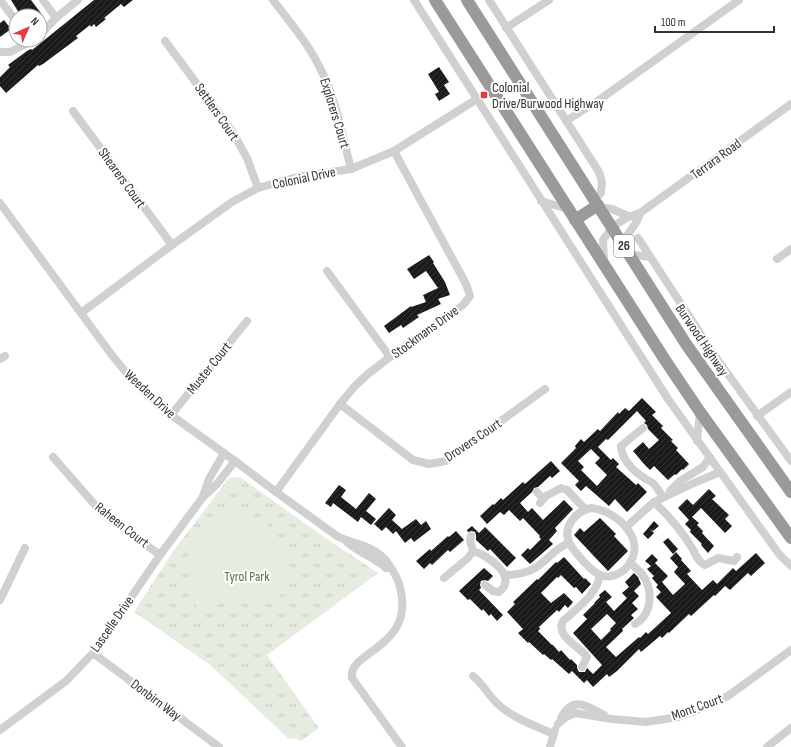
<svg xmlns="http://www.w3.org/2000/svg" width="791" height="747" viewBox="0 0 791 747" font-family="'Sofia Sans Condensed',sans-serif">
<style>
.grass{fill:url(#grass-tufts)}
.pitch{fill:#e6ecdf}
.building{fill:url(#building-hatch);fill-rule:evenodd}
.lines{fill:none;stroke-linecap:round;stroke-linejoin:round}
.minor{stroke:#d0d0d0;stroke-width:8}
.highway{stroke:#9a9a9a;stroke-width:12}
.poi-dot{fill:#e63946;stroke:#fff;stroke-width:1.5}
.labels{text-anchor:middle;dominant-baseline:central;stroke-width:4;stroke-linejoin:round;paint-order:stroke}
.shield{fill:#fff;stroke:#707070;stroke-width:1}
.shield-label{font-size:13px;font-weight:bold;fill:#333}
.poi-label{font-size:14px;fill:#333;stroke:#fff;text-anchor:start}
.street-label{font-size:14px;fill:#333;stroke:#fff}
.park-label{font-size:14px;fill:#56703f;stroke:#fff}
</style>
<defs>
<pattern id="grass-tufts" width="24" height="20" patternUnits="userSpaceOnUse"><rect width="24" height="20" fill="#e6ecdf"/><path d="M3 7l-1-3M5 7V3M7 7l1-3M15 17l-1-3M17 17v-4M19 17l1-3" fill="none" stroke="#c6cbc0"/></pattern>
<pattern id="building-hatch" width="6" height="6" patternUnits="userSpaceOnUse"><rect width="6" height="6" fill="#1a1a1a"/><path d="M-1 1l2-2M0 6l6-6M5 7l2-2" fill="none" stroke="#333"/></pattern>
</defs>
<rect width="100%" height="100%" fill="#fff"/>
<polygon class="grass" points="240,477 321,535 378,573 267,655 319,728 301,741 294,738 289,739 209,664 134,612 174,550 229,478"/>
<path class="pitch" d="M239,513C247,514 255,516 262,521C285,536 302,588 270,603C257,609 242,597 229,599C220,600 214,611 204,610C198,609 193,604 191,598C188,587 185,555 191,544C197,532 210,518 224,515C229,514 234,514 239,513Z"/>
<g class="building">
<polygon points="11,0 31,0 43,16 21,16"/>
<polygon points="94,0 133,0 124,7 121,4 104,18 106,19 96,27 94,24 91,27 90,25 76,36 78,38 43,64 39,66 38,65 6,93 0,86 0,77 10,67 8,65 27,51 31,49 32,50"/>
<polygon points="4,20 11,29 0,37 0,23"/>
<polygon points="439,67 449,82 444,85 450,94 439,101 435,94 439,92 428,74"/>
<polygon points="429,255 434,262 433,263 445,282 450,295 438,299 441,304 417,315 419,317 403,328 401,325 389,333 384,326 411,306 411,307 426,302 423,295 438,288 426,271 414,279 407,269"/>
<path d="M642,398L656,412L652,415L663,426L661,428L673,440L671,441L678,448L676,450L689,464L683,470L682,469L676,475L675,474L668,480L654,466L650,470L644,464L633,451L643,442L649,449L659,440L648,429L647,425L644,423L646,421L637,411L608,440L606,439L598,447L611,460L613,458L619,464L616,467L636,485L638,483L647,492L627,512L615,499L609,506L586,486L581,491L575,485L579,481L561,463L576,448L575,446L581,439L584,442L598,429L600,431L618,412L619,414L625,408L629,411ZM591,449L600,458L595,463L607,475L597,486L581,470L584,467L578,461Z"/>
<polygon points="551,461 560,471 552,478 550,476 538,487 534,488 532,492 520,503 528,512 532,508 543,520 564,500 573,509 555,528 557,531 549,540 553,544 530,564 521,555 528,548 530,550 541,539 539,537 540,536 523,518 520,521 509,510 504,515 500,512 487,524 480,516 493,504 494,505 501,498 503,500 523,482 525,484"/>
<polygon points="339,485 346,490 341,497 356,509 369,493 376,499 366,511 376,519 371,525 361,517 358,522 333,503 331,507 325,503"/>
<polygon points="709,489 716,496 712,499 729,515 725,519 732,526 725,533 701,508 692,517 699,523 697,525 703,531 702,533 714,546 708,553 701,545 702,544 690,532 691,530 685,524 689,520 678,508 687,499 693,505"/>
<polygon points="389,508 396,515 392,520 402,529 416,519 421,525 426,521 431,529 414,542 411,538 405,543 396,531 393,534 386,527 382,531 374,524"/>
<polygon points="600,518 616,534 614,536 628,551 608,571 574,535 580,528 584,532"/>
<polygon points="654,521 659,526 653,531 650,529 654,533 648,539 643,534"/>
<polygon points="472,526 479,533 485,527 516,558 507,567 490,549 488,551 476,540 476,535 475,532 472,531 468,532 467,530"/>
<polygon points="456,531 464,540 450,552 448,550 432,565 430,563 424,569 416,561 430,549 431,551 448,536 449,537"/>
<polygon points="668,538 678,549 673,554 663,542"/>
<path d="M676,552L682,559L681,560L691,571L687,574L702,590L713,580L717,584L733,568L736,571L756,553L765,563L751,576L748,573L730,590L725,586L715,596L714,595L691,616L689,614L669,633L668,632L662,638L660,636L641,652L639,649L617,671L609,677L607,674L593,687L587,680L584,683L572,671L569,674L552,659L551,660L544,654L543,655L529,642L528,643L518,633L523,629L507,612L515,604L513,602L537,579L538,580L556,562L557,563L564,557L584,579L585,578L591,584L582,594L576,587L574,588L561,575L558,578L557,577L541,593L551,603L564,593L573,602L568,608L565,605L559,612L557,610L539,627L540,629L538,631L552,645H553L559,652L561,650L570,660L571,659L577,665V668L579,672H585L587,668L593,674L602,665L573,633L587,619L583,615L595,603H594L600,597L599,595L605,590L612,597L606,602L614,611L627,598L622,593L629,587L625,582L634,573L638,577L641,584L634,591L639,596L632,603L638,609L631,615L634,618L622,629L623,631L606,647L616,657L639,637L640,638L646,632L648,634L671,613L656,597L661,592L656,587L658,585L652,578L654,576L647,569L651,566L645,561L652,554L658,560L655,563L668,576L662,582L673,595L685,584L674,572L678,567L670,558ZM607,614L616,623L610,629L611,630L601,640L591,629Z"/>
<polygon points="484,568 493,576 488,581 485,580 481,581 480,585 481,588 479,590 503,615 497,621 491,614 489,616 483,609 482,611 470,599 468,600 459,591"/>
</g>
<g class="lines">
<g class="minor">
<polyline points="0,0 16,21"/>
<polyline points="43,0 56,18"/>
<path d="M273,0C289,21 307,42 319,66C336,98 342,134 351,169"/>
<polyline points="414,0 668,399 779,554 791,566"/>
<polyline points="489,0 599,172 602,182 601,193 594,200"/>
<polyline points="506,28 549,0"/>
<polyline points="40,35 56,18 78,0"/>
<polyline points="165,41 232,131 247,158 258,188"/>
<polyline points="0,52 10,52 34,40"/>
<polyline points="73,111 172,245"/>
<polyline points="566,121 599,100 739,0"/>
<polyline points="541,201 568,209"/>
<path d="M0,203L111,354L130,377L147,395L171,415L235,461L276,492L337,536C350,543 367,544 379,554C388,561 397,576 400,587C416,648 347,651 352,678L402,747"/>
<polyline points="599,207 612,209 628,216"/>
<polyline points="638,238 717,359 791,461"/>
<polyline points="622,243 637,221 640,213"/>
<polyline points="628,254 650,257"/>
<polyline points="777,259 791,249"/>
<path d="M604,262L603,240C613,225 623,218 640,213L791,104"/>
<polyline points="327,271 390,357"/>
<polyline points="81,313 172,245 232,202 258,188 297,177 351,169 394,151 477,99"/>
<polyline points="0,359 5,356"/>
<polyline points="340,404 413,460 429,464 446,461 545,389"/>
<polyline points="171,415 247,321"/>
<polyline points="757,416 791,392"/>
<path d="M643,428L621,446C621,458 633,471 643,477C646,480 651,481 654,484C657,487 660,493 663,497"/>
<polyline points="697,441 700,412"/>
<polyline points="53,457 102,513 160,555"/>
<polyline points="670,491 680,481 703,467 710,457"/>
<polyline points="276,492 340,404 355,386 369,373 390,357 463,305 470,296 466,284 394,151"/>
<polyline points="537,492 543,499"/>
<polyline points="203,496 209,479 224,453"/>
<path d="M654,502C669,516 682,531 692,548C696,555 698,562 705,565L718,558L734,561L737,557"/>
<polyline points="540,503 546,496 561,488 567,490 585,509"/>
<path d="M591,508C618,511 649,541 627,567C621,574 609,579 600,575C593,572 588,566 583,561C579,556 573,550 570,544C561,528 576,511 591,508Z"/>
<polyline points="626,527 654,502 694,483 720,472"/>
<path d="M347,542C359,553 374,557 386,568"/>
<path d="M473,551C488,555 519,577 499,592L493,591L485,585"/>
<path d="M631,563C634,567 639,570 642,574C654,590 652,615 635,624"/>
<path d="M505,575C515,575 524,574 533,569C547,562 554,548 569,543"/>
<polyline points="444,578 468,558 473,551 470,541 471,536"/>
<polyline points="0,600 25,548"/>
<polyline points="93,653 219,747"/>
<path d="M582,667L587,657C579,646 555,636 563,621C577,608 597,595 600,575"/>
<path d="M473,676C484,685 490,698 500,706C515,719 536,726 553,734"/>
<path d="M561,718C573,695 587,706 604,715"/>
<polyline points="558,724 566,717 575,713 612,719 646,722 678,717 692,712 728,696 791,650"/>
<polyline points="0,730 66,681 93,653 160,555 203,497 217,484 235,461"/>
<polyline points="550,747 555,730"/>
<polyline points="767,747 791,728"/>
</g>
<g class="highway">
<polyline points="435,0 665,360 700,412 791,538"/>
<polyline points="467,0 686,344 791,492"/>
<polyline points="575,220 598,205"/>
</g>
</g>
<rect class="poi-dot" x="480" y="91" width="8" height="8" rx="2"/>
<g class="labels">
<rect class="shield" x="614" y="235" width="20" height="22" rx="3"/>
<g class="shield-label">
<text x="624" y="246">26</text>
</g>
<g class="poi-label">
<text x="492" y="87">Colonial<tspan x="492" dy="16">Drive/Burwood Highway</tspan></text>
</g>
<g class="street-label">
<text transform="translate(217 112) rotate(55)">Settlers Court</text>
<text transform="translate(335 113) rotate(73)">Explorers Court</text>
<text transform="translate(716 159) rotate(-36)">Terrara Road</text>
<text transform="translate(122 178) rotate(54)">Shearers Court</text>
<text transform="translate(304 178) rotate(-12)">Colonial Drive</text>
<text transform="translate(425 332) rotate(-36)">Stockmans Drive</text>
<text transform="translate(702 340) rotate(56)">Burwood Highway</text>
<text transform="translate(209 368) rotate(-51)">Muster Court</text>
<text transform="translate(150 394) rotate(43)">Weeden Drive</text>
<text transform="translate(473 440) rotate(-34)">Drovers Court</text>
<text transform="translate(122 525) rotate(38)">Raheen Court</text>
<text transform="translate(112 624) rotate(-55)">Lascelle Drive</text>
<text transform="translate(156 700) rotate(37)">Donbirn Way</text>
<text transform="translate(697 707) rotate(-20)">Mont Court</text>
</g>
<g class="park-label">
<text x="247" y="576">Tyrol Park</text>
</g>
</g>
<g transform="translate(28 28) rotate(45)"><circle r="19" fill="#ffffff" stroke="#adadad"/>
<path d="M0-3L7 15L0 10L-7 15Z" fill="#e63946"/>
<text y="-6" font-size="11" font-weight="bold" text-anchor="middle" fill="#333333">N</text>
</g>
<path d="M655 26v6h119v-6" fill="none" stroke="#333333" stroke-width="2"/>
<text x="661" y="26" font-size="12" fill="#333333" stroke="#ffffff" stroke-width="3" paint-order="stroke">100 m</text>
</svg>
